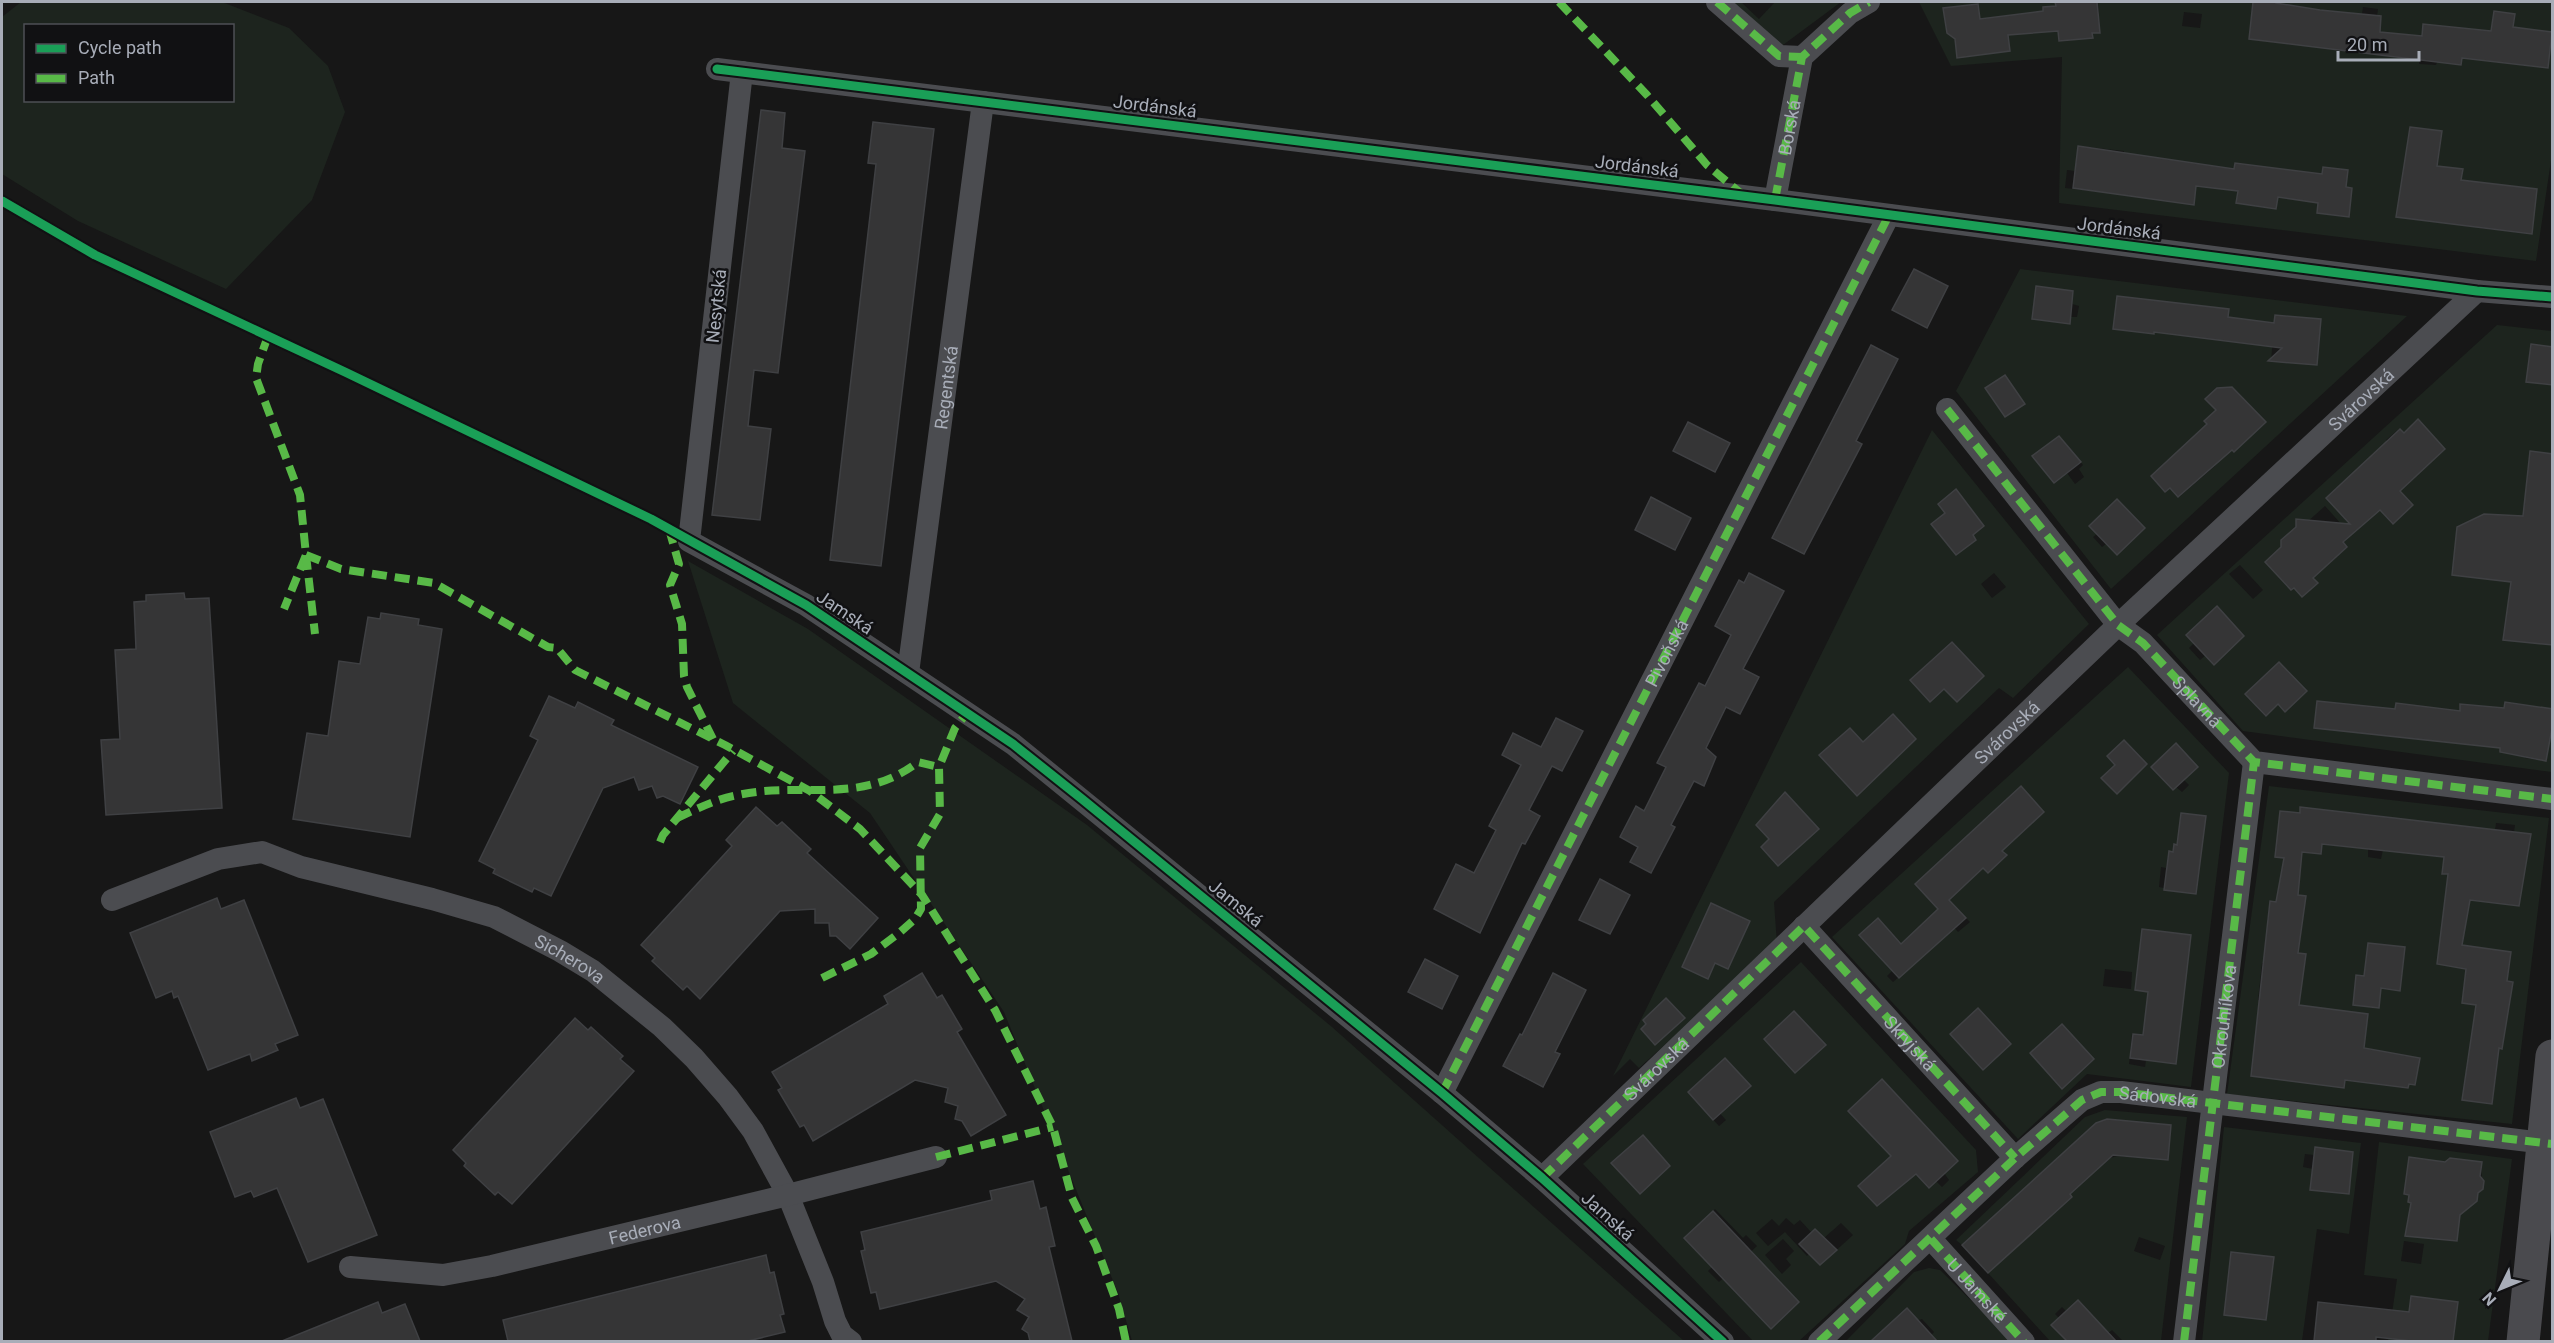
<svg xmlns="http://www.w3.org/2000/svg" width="2554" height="1343" viewBox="0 0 2554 1343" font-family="Roboto,sans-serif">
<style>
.green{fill:#1d241e;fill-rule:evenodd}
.building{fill:#353536;stroke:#3f4043;stroke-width:1.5}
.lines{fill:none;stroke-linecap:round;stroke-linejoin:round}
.street{stroke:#4b4c50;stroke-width:22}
.secondary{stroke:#4a4a4e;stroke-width:33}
.quiet{stroke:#58b947;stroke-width:8;stroke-dasharray:15 8;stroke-linecap:butt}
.cycleway-casing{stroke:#111113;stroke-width:13}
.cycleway{stroke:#1a9f57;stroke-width:9}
.labels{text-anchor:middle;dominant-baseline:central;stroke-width:5;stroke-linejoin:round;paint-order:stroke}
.street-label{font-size:18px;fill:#a8adb8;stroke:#111113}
</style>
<rect width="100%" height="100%" fill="#171717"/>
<g class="green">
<path d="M21,2H222L289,28L328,66L345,112L312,200L226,289L78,221L2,174V17ZM26,26H232V100H26Z"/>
<polygon points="1733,2 1741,2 1759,19 1775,2 1841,2 1783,45"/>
<path d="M1919,2H2055L2059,41L2093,38L2092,33H2100L2098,3L2090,2H2253L2249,39L2295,45L2276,2H2552V154L2536,261L2059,203L2062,57L1951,66ZM2363,7L2378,9L2377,16H2381L2377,54L2332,49L2336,12L2362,14ZM1943,8L1980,19L2005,16L2010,50L1957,57L1955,39L1947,33ZM2494,11L2515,14L2513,27L2552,32L2548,68L2494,62L2490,37ZM2184,12L2202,14L2200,28L2182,26ZM2423,25L2464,29L2461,65L2437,62L2436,65L2419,64V60L2399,58L2401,34L2422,38ZM2410,127L2442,132L2437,168L2463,169L2457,215L2442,223L2397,217ZM2078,146L2124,151L2119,194L2065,188L2067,170L2075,171ZM2235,163L2295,171L2278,197L2276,209L2236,203L2238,191L2231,190ZM2323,167L2348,170L2346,187L2352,188L2349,217L2317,213ZM2486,183L2537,189L2532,234L2480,228Z"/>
<path d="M2020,269L2407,316L2111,589L1956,391ZM2036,286L2073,291L2072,304L2079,306L2077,317H2070L2069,324L2032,319ZM2118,296L2154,334L2113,329ZM2197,305L2229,309L2228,317L2193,337ZM2275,315L2320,319L2271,361ZM2005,375L2025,404L2005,417L1985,388ZM2229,387L2234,392L2236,391L2266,422L2234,452L2204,421L2216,410L2217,388ZM2059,437L2083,465L2079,469L2084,477L2075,484L2067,473L2032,456ZM2181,448H2199L2215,466L2179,497L2170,488L2165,492L2151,476ZM2117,499L2145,528L2117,555L2106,544L2102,547L2093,537L2097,534L2089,526Z"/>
<path d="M2497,325L2552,331V347L2531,345L2526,381L2552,385V454L2530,452L2525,494L2534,602L2509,599L2503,639L2552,645V709L2505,702L2504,708L2460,705L2459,723L2500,748L2501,752L2526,749L2525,758L2545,761L2552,723V772L2243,731L2157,635ZM2418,419L2445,449L2400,491L2413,505L2392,524L2362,490L2391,446L2386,440L2399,429L2404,433ZM2336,488L2366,520L2356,530L2326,498ZM2325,506L2351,535L2343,542L2347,547L2339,554L2335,550L2309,574L2317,583L2302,597L2294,588L2291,590L2265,562L2281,547V540L2296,532ZM2484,514L2492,515L2486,579L2452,575L2457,527ZM2240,565L2263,590L2253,599L2229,574ZM2217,606L2244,636L2214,664L2206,655L2200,660L2189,648L2194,643L2187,634ZM2278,663L2300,684L2285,712L2278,704L2265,716L2245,694ZM2317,702L2351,732L2314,728Z"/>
<path d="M1932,430L2089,624L2013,698L1999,688L1774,902L1777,944L1639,1068L1630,1059L1613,1076ZM1956,490L1984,526L1973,535L1976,540L1956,555L1931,524L1945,513L1938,504ZM1994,573L2006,587L1992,598L1981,584ZM1952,641L1984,676L1957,702L1939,683L1910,680ZM1893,715L1857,796L1819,755L1850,728L1863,742ZM1785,792L1818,829L1796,850L1778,830L1769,839L1757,825ZM1771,838L1787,857L1777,865L1761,846ZM1712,903L1750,921L1728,969L1715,963L1707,978L1682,967ZM1666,998L1685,1018L1661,1040L1657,1036L1651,1041L1641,1029L1646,1024L1643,1020Z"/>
<polygon points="688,561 808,629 1087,825 1332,1027 1684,1341 1132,1341 1118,1293 1004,1012 870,813 733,703"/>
<path d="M2128,667L2229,773L2191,1087L2087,1074L2018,1139L1832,937ZM2176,743L2184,780L2189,785L2182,792L2176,787L2172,790L2151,767ZM2115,765L2142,769L2117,794L2101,778ZM2021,787L2044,812L2020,834ZM1979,826L2007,856L1988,873L1983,868L1945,904L1957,909L1970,922L1958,932L1939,910ZM2174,845L2198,847L2196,894L2164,890V888L2159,887L2161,867L2166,868L2169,851L2173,852ZM1878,918L1903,945H1936L1893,982L1887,976L1892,971L1859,935ZM2105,969L2132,972L2131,989L2103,986ZM2146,1013L2182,1017L2176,1064L2146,1060L2145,1067L2129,1064L2132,1034L2143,1035ZM2063,1048L2062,1088L2043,1067Z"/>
<path d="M2269,786L2549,818L2512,1124L2227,1094ZM2358,813L2390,817L2381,859L2368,857V849L2340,846L2357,821ZM2429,822L2462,826L2456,875L2442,874L2444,857L2425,855ZM2496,823L2515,825L2514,832L2531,834L2519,906L2472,900L2492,855ZM2278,892L2306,896L2301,931L2274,928V925L2267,924L2270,901L2276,902ZM2368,943L2405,947L2400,990L2381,988L2378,1008L2353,1005L2356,975L2364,976ZM2474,947L2511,952L2507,981L2513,982L2509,1009L2462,1003L2465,976ZM2262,963H2270L2282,1003L2258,1000ZM2364,1043L2359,1082L2345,1080ZM2396,1054L2420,1058L2415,1085L2409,1084L2407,1088L2398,1086L2391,1080ZM2467,1064L2497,1067L2492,1104L2463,1100Z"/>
<path d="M1801,962L1976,1150L1978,1172L1909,1231L1905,1244L1799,1341L1754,1342L1583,1164ZM1794,1011L1825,1044L1764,1039ZM1725,1058L1751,1086L1728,1107L1715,1108L1726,1120L1719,1126L1688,1092ZM1882,1079L1909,1108L1875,1139L1849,1111ZM1643,1135L1670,1166L1640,1194L1612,1163ZM1936,1137L1958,1161L1944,1173L1949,1180L1942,1187L1936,1181L1928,1188L1907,1164ZM1870,1175L1912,1176L1877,1206L1858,1186ZM1715,1209L1743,1238L1746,1235L1757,1246L1719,1282L1708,1271L1712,1267L1685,1238ZM1786,1218L1794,1225L1800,1220L1811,1232L1815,1229L1824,1238L1841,1223L1853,1235L1820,1265L1809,1254L1807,1256L1785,1232L1768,1246L1756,1233L1772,1219L1779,1226ZM1783,1239L1794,1251L1786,1259L1791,1265L1782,1274L1765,1255ZM1768,1269L1799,1302L1771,1328Z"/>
<path d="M2105,1110L2187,1117L2161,1341H2123L2112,1330L2107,1334L2078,1300L2066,1311L2062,1307L2055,1314L2059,1318L2052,1325L2067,1341H2050L1988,1273L2072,1197L2047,1169L1962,1245L1956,1240L2085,1117ZM2106,1119L2171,1125L2168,1160L2117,1156L2110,1158L2079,1186L2055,1160L2086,1132L2098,1128L2097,1122ZM2139,1237L2165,1246L2160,1260L2134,1251Z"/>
<path d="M2224,1127L2361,1143L2349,1234L2317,1229L2302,1341L2202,1342ZM2315,1147L2353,1152L2349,1194L2313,1169L2303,1167L2305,1154L2314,1155ZM2231,1252L2274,1258L2266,1320L2224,1315Z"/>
<path d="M2379,1142L2512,1159L2488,1341H2453L2458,1302L2411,1298L2405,1340L2411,1341H2388L2397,1279L2364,1275ZM2409,1158L2445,1162L2450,1159L2481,1168L2483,1189L2478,1193L2477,1201L2471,1206L2408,1202L2409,1195L2404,1194ZM2404,1241L2424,1244L2421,1264L2401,1261Z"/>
<polygon points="1929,1268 1940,1270 2012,1341 1926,1341 1934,1332 1922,1319 1881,1332 1880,1341 1845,1342 1914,1272"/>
</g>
<g class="building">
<polygon points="2055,2 2097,2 2100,33 2092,33 2093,38 2059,41 2058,31 2008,35 2010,51 1957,58 1955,39 1947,33 1943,8 1978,4 1980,19 2043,11 2043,7 2056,6"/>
<polygon points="2253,2 2276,2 2276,3 2320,10 2381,16 2380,32 2422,36 2423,24 2491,31 2494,11 2515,14 2513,27 2552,32 2548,68 2462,58 2461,65 2249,39"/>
<polygon points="761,110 785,113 782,148 805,151 778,373 754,370 748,426 771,429 760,520 712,515"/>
<polygon points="873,122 934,129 881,566 830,560 876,164 868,163"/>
<polygon points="2410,127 2442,131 2437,166 2463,169 2461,180 2537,189 2532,234 2396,217"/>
<polygon points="2078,146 2234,169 2235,163 2322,174 2323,167 2348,170 2346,187 2352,188 2349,217 2317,213 2318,203 2278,197 2276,209 2236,203 2238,191 2196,186 2194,205 2073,188"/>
<polygon points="1914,269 1948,286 1927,328 1892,310"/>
<polygon points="2036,286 2073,291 2070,324 2032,319"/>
<polygon points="2117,296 2229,309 2228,317 2274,323 2275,315 2321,319 2317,365 2268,361 2282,348 2154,332 2154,334 2113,329"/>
<polygon points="2531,344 2553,347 2553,385 2526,382"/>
<polygon points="1871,345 1898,359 1856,441 1862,444 1804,554 1772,538"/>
<polygon points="2005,375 2025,404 2005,417 1985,388"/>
<polygon points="2232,387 2266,422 2234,452 2232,450 2178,497 2170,488 2165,492 2151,476 2207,424 2204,421 2216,410 2205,399 2217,388"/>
<polygon points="2418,419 2445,449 2400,491 2413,505 2393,524 2380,510 2343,542 2347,547 2313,578 2318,583 2302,597 2294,588 2291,590 2265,562 2281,547 2281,540 2296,527 2296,519 2350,524 2326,498 2400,429 2404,433"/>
<polygon points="1688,422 1730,443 1715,472 1673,451"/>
<polygon points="2059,436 2081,462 2054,483 2032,456"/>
<polygon points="2530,451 2553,454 2553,645 2503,640 2511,582 2452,575 2457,527 2484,514 2523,516"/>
<polygon points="1956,489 1984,526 1973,535 1976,540 1956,555 1931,524 1945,513 1938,504"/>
<polygon points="1651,497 1691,518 1675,550 1635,530"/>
<polygon points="2117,499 2145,528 2117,555 2089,526"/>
<polygon points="1749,573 1784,591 1743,669 1759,677 1740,714 1726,707 1706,748 1716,757 1704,786 1694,781 1671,825 1675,827 1651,873 1630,862 1638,847 1620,837 1636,806 1644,811 1666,767 1657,763 1699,683 1705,686 1731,635 1715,626 1739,580 1744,583"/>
<polygon points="184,593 185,599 209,598 222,808 106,815 101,740 120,739 115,650 136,649 134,602 146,601 146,595"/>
<polygon points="2217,606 2244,636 2214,665 2186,635"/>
<polygon points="381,613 419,619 418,625 442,629 410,837 293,819 307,733 328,736 339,661 360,664 368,617 380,619"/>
<polygon points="1952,642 1984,676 1957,702 1944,689 1930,702 1910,680"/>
<polygon points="2279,662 2307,691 2285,712 2278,704 2266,716 2245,694"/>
<polygon points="549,696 575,708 578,702 614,720 611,725 698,767 680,804 663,796 657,798 652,786 639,790 634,777 603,788 551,896 534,888 532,892 493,873 495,869 479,861 538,740 530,736"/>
<polygon points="2317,701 2395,709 2396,703 2460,711 2460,704 2504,708 2505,702 2553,709 2553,723 2546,761 2500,752 2500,748 2314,728"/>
<polygon points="1893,714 1916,739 1857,796 1819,755 1850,728 1863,742"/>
<polygon points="1556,718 1583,731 1562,771 1552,766 1529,810 1540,816 1525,844 1522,843 1480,933 1434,909 1456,864 1474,873 1496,830 1489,826 1521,765 1502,755 1513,733 1541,747"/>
<polygon points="2124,740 2147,764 2117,794 2101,778 2115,765 2107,756"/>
<polygon points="2176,743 2198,767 2173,790 2151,767"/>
<polygon points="2021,786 2044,812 2002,851 2007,855 1988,873 1983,868 1949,900 1966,918 1899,978 1859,935 1878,918 1901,944 1938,909 1915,884"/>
<polygon points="1785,792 1819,829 1778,866 1761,847 1769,839 1756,825"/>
<polygon points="756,807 777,826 782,822 811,849 807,853 878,918 850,949 836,936 830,936 829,923 815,923 815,909 780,911 700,999 687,986 683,990 652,961 655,958 641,945 732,846 726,840"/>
<polygon points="2300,807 2531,834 2519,906 2470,900 2462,945 2511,952 2507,981 2513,982 2502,1049 2499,1048 2492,1104 2462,1100 2476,1005 2462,1003 2466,969 2437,964 2448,874 2442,874 2444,857 2425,855 2322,844 2321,854 2302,852 2298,895 2306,896 2298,953 2306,954 2299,1005 2368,1014 2364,1048 2420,1058 2415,1085 2409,1084 2408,1088 2345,1080 2344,1088 2251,1076 2270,901 2276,902 2284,858 2275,857 2280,811 2300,813"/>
<polygon points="2181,813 2206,816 2196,894 2164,890 2169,851 2173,852 2174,844 2177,845"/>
<polygon points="1600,879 1630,895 1610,934 1579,920"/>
<polygon points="217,898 221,909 244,900 298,1035 275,1044 278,1050 252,1061 250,1054 208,1070 178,996 174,998 172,991 156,998 130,933"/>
<polygon points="1711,903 1750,921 1728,969 1715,963 1708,979 1682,967"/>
<polygon points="2142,929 2191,935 2176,1064 2130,1058 2133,1034 2143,1035 2148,992 2135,990"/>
<polygon points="2368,943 2405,947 2400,991 2381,988 2379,1008 2353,1005 2356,975 2364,976"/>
<polygon points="1425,959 1458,976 1442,1009 1408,992"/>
<polygon points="922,973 937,998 942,995 962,1029 957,1032 1006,1115 971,1136 962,1121 955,1119 958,1106 945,1102 948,1088 915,1080 813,1141 804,1125 800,1127 778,1090 782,1088 772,1072 888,1004 884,996"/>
<polygon points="1553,973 1586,990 1555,1052 1560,1054 1543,1087 1503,1066 1520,1034 1522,1035"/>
<polygon points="1666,998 1685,1018 1655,1045 1641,1029 1646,1024 1643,1020"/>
<polygon points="1978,1008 2011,1044 1983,1070 1950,1034"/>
<polygon points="1794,1011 1826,1045 1795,1073 1764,1039"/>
<polygon points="575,1018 588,1030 591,1027 623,1056 620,1059 634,1071 512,1204 498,1192 495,1195 464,1166 466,1163 453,1150"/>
<polygon points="2062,1024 2094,1059 2062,1089 2030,1053"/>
<polygon points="1725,1058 1751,1086 1713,1120 1688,1092"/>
<polygon points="1882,1079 1958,1161 1929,1188 1916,1174 1877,1206 1858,1186 1891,1156 1848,1111"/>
<polygon points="296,1098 300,1108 323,1099 377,1235 308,1262 277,1188 254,1197 251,1191 235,1197 210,1132"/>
<polygon points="2107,1119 2171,1125 2168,1160 2113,1155 2070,1194 2072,1197 1988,1273 1962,1245 2096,1123"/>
<polygon points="1643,1135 1670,1166 1640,1194 1611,1163"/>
<polygon points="2315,1147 2353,1152 2349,1194 2310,1190"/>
<polygon points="2409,1157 2445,1162 2450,1158 2482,1162 2480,1176 2484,1181 2483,1189 2478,1193 2477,1201 2460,1215 2457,1241 2405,1236 2411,1203 2408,1202 2409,1195 2404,1194"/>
<polygon points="1033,1181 1040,1209 1046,1207 1055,1246 1049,1247 1072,1341 1030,1341 1028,1333 1022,1329 1029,1317 1017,1310 1025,1299 996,1281 880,1309 876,1292 871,1293 861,1251 865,1250 861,1232 992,1200 990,1191"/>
<polygon points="1713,1211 1799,1302 1771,1329 1684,1238"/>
<polygon points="1815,1229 1837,1250 1820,1265 1799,1244"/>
<polygon points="2231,1252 2274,1257 2266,1320 2224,1315"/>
<polygon points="766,1255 770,1273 774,1272 784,1314 780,1315 785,1332 748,1341 508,1341 503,1320"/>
<polygon points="2411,1296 2458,1302 2453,1341 2411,1341 2376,1337 2376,1341 2314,1341 2318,1302 2409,1312"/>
<polygon points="2078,1300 2116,1341 2067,1341 2051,1325"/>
<polygon points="378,1302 382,1313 405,1304 420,1341 282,1341"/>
<polygon points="1907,1308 1937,1341 1871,1341"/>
</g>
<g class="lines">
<g class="street">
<polyline points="1717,2 1779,56 1802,57"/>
<polyline points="717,69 1775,200 2477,291 2552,297"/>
<polyline points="742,72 689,541 806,605 1013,744 1442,1093 1542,1178 1723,1342"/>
<polyline points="1775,200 1802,57 1850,13 1869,2"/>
<path id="s1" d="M1947,409L2118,625L2143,643L2254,762L2552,799"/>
<path id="s2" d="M908,673L983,102"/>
<path id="s3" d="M112,900L218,859L262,852L301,867L432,899L494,917L560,951L593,971L662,1027L694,1058L728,1097L753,1131L788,1195L823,1282L835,1321L842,1335L851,1342"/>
<path id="s4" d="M1804,926L2015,1158"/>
<polyline points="1442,1093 1889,215"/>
<path id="s5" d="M1542,1178L2118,625L2477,291"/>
<polyline points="1931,1239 2024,1342"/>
<path id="s6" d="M350,1267L443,1275L492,1266L788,1195L936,1157"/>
<polyline points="1819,1342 2015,1158 2082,1100 2101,1092 2121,1092 2552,1144"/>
<polyline points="2184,1342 2254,762"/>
</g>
<polyline class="secondary" points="2523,1342 2552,1056"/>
<g class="quiet">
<polyline points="1559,2 1647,95 1707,165 1743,195"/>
<polyline points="1717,2 1779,56 1802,57"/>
<path id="s7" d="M1775,200L1802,57L1850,13L1869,2"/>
<polyline points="268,336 258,364 256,378 300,495 306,555 284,609"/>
<polyline points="1947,409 2118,625 2143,643 2254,762 2552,799"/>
<polyline points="669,529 679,564 670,585 682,624 684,676 687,687 713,739"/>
<polyline points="306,555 341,569 434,583 548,647 557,648 575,670 725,745 810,791 860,829 922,895 995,1010 1053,1127 1072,1198 1096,1246 1119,1309 1126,1342"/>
<polyline points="306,555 315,634"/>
<path d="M677,818C697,809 716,799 738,795C801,781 861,806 918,762L939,767"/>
<polyline points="660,842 663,835 733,751"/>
<polyline points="822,978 871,954 899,933 915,919 921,909 920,848 940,814 939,767 955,728 967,713"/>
<path id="s8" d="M1442,1093L1889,215"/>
<polyline points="936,1157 1053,1127"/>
<polyline points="1542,1178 1804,926 2015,1158"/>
<path id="s9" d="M1931,1239L2024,1342"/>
<path id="s10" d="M1819,1342L2015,1158L2082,1100L2101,1092H2121L2552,1144"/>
<path id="s11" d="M2184,1342L2254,762"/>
</g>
<defs>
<g id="cycleway">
<polyline points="717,69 1775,200 2477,291 2552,297"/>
<polyline points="2,201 95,255 345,372 651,519 806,605 1013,744 1082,799 1442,1093 1542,1178 1723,1342"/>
</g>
</defs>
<use href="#cycleway" class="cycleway-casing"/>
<use href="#cycleway" class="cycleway"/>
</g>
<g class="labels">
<g class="street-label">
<text transform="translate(1155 106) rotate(7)">Jordánská</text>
<text stroke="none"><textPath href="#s7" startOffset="74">Borská</textPath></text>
<text transform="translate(1637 166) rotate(7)">Jordánská</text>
<text transform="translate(2119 228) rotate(7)">Jordánská</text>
<text transform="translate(716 306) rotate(-84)">Nesytská</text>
<text stroke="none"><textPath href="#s2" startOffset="288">Regentská</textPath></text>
<text stroke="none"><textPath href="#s5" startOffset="1130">Svárovská</textPath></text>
<text transform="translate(845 612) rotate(34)">Jamská</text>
<text stroke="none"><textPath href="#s8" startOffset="494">Pivoňská</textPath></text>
<text stroke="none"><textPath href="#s1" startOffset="386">Splavná</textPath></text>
<text stroke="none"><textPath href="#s5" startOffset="644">Svárovská</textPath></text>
<text transform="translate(1236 903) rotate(39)">Jamská</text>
<text stroke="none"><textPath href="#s3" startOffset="486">Sicherova</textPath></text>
<text stroke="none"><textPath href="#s11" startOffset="328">Okrouhlíkova</textPath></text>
<text stroke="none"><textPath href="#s4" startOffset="158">Skryjská</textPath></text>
<text stroke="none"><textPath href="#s5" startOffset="158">Svárovská</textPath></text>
<text stroke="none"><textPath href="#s10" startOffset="435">Sádovská</textPath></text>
<text transform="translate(1608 1216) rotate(42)">Jamská</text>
<text stroke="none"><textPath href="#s6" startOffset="300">Federova</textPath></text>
<text stroke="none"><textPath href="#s9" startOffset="69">U Jamské</textPath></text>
</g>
</g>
<rect width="2554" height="1343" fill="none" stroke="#a8adb8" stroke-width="6"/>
<rect x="24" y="24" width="210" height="78" fill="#111113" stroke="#4d4f55" stroke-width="1.5"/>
<rect x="36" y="44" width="30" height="9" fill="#1a9f57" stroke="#4d4f55" stroke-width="1.5"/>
<text x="78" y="54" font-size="18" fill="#a8adb8">Cycle path</text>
<rect x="36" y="74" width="30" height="9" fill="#58b947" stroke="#4d4f55" stroke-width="1.5"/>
<text x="78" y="84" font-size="18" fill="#a8adb8">Path</text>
<g transform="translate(2500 1289) rotate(227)" stroke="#111113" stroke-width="4.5" paint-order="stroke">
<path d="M0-4.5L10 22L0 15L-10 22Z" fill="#a8adb8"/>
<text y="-9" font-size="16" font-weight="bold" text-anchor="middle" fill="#a8adb8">N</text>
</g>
<path d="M2338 51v9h81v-9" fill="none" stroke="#a8adb8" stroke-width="3"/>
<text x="2347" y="51" font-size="18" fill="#a8adb8" stroke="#111113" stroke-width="4.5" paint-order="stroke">20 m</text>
</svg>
